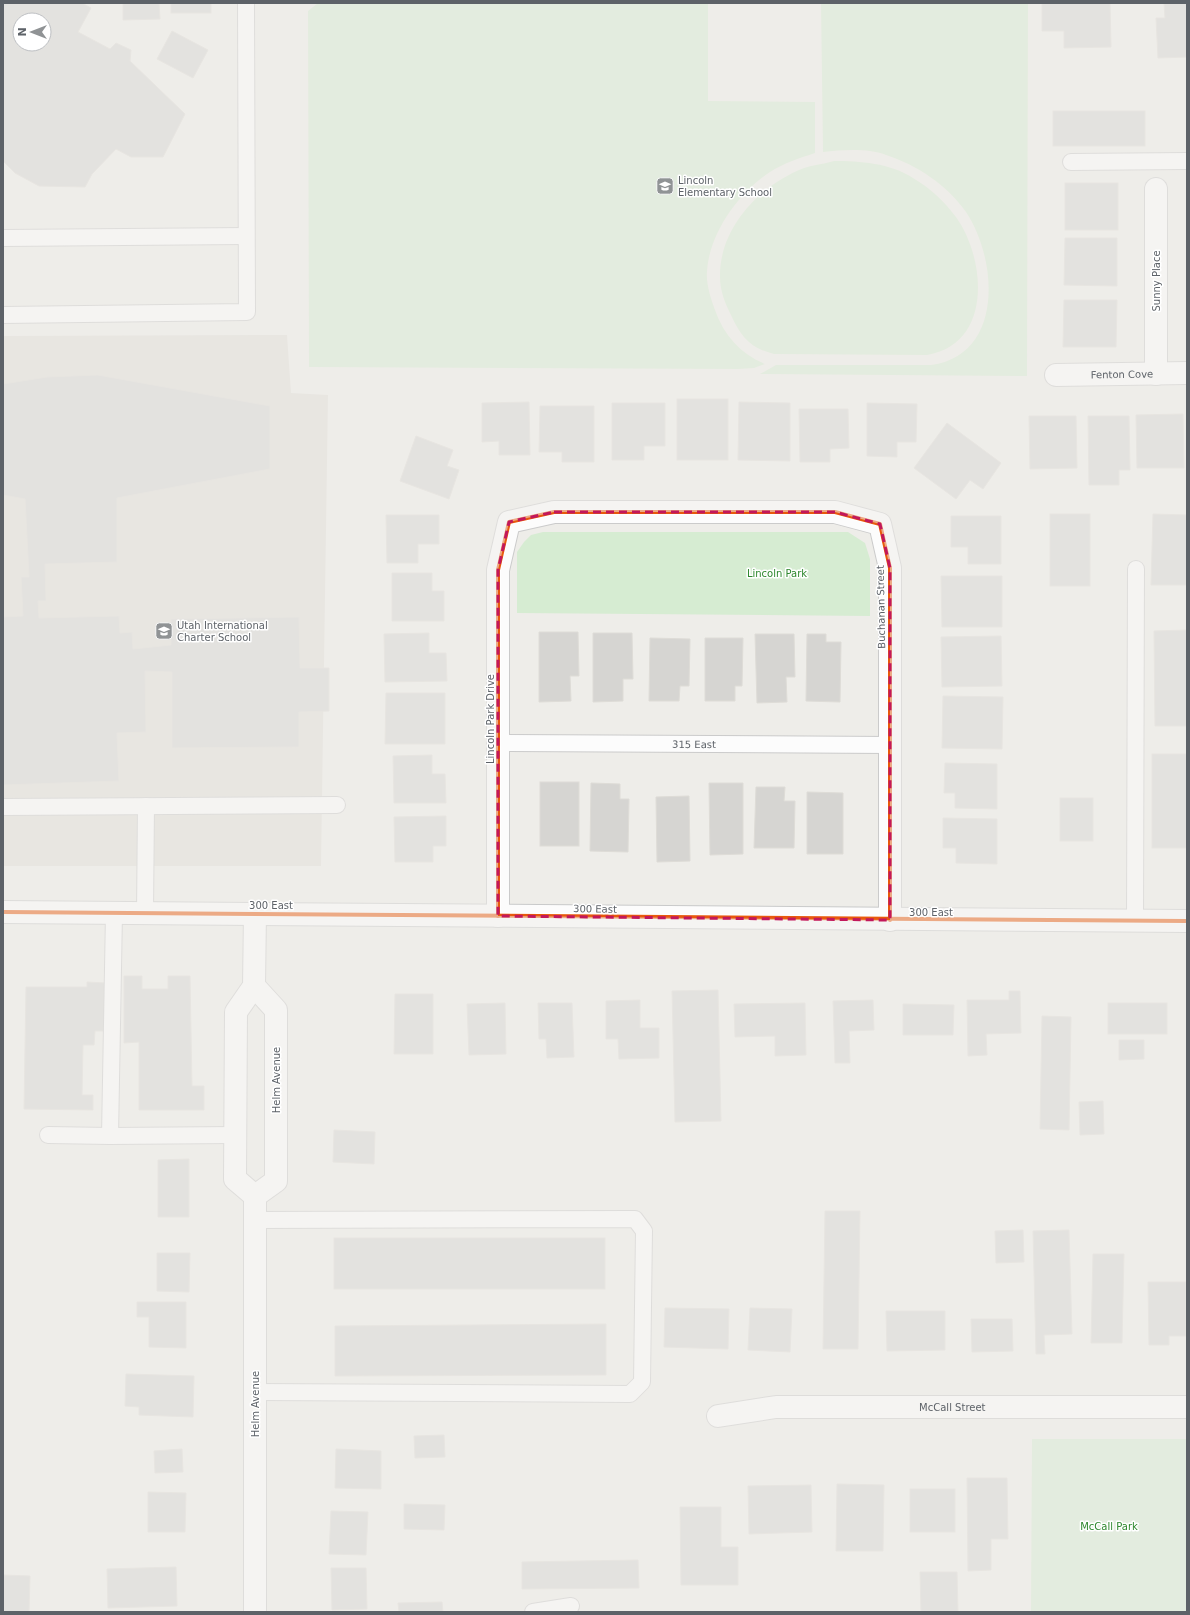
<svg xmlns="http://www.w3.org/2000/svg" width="1190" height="1615" viewBox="0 0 1190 1615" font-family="'DejaVu Sans',sans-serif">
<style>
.education{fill:#e0ded8}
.green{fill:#d6ecd2}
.building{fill:#d6d5d2;stroke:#dedcd7;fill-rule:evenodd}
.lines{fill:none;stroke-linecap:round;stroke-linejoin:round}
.lane-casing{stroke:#cbcbcb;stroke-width:18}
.street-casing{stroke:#cbcbcb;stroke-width:24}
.secondary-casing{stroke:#c9caca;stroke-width:24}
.lane{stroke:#fcfcfc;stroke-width:16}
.street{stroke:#fcfcfc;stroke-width:22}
.secondary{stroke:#fcfcfc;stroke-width:22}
.cycleway-casing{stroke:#fff;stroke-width:6}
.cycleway{stroke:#e8590c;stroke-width:4}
.marked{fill:none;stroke:#c2185b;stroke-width:3;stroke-dasharray:8 5;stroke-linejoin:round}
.labels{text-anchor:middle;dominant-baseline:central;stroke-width:3;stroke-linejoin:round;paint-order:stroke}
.poi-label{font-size:10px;fill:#5d6268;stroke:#fff;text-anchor:start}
.street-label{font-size:10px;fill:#5d6268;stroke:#fff}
.park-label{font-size:10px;fill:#2d872d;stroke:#fff}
</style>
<rect width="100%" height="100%" fill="#eeede9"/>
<polygon class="education" points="287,335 291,393 328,395 321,866 3,866 3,336"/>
<g class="green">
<path d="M318,3H708V101L815,102V153C800,158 784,163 770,172C739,192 709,233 707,272C706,284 711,299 715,310C724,336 741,354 765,364L754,368L738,369L309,367L308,11Z"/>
<path d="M821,3H1028L1027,376L760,374L776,365H931C1004,355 998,260 966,212C947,185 917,165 886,155C867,148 843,150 823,152Z"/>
<path d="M834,161C860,161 890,163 913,178C930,188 944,201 956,217C986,259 993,344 927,355L774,354C750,348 741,337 731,315C725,303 720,291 720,277C719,228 760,185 804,168C813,165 824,164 834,161Z"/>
<polygon points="543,532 848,532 865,543 870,559 870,616 517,613 517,552 524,542 531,535"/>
<polygon points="1032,1439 1187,1439 1187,1612 1031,1612"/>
</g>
<g class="building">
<path d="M3,3H82L91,8L78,32L110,49L116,43L131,50L130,61L185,114L163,157H131L116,149L92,174L85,187L39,186L15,173L3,161ZM20,20H44V44H20Z"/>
<polygon points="123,3 159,3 160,19 123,20"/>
<rect x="171" y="3" width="40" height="10"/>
<polygon points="1042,3 1110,3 1111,47 1064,48 1064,31 1042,31"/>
<polygon points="1164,3 1187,3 1187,57 1158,58 1156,18 1165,18"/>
<polygon points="172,31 208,50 193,78 157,59"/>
<rect x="1053" y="111" width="92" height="35"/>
<rect x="1065" y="183" width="53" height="47"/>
<polygon points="1065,238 1117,238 1117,286 1064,285"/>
<polygon points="1064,300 1117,300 1116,347 1063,347"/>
<polygon points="98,375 270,406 270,469 117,498 117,562 45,564 46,601 38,601 39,618 119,616 120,633 132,632 133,649 171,645 171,619 299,617 300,668 329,668 329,711 299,712 299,747 172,748 172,672 145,671 146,732 117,733 119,781 3,785 3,617 23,616 21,577 29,577 25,499 3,495 3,384 47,377"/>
<rect x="677" y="399" width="51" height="61"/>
<polygon points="529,402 530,455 499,455 499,441 482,442 482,403"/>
<polygon points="739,402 790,403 790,461 738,460"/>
<polygon points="612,403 665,403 665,446 644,446 644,460 612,460"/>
<polygon points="867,403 917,404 916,442 897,442 897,457 867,456"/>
<polygon points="540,406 594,406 594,462 562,462 562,452 539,452"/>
<polygon points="799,409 848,409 849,448 830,449 830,462 800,462"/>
<polygon points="1183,414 1184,468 1137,468 1136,415"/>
<polygon points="1029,416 1076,416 1077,468 1030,469"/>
<polygon points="1088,416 1129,416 1130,470 1119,470 1119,485 1089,485"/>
<polygon points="947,423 1001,463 983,489 970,480 956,499 914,468"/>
<polygon points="416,436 453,450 447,466 459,470 449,499 400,481"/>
<rect x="1050" y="514" width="40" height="72"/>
<polygon points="1153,514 1187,515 1187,585 1151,585"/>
<polygon points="386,515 439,515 439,544 418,544 418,563 387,563"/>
<polygon points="951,516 1001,516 1001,564 968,564 968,547 951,547"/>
<polygon points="392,573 432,573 432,591 444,591 444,621 392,621"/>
<polygon points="941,576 1002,576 1002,627 942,627"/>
<polygon points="1187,630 1187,726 1155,726 1154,631"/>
<polygon points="539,632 578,632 579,676 570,676 571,701 539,702"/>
<polygon points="429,633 429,653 446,653 447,681 385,682 384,634"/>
<polygon points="593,633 632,633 633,679 623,679 623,701 593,702"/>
<polygon points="755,634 794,634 795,677 786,677 787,702 757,703"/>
<polygon points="807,634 826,634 826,642 841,642 840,702 806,701"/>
<polygon points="1001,636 1002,686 942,687 941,637"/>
<polygon points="650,638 690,639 689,686 680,686 679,701 649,701"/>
<polygon points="705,638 743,638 742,686 735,686 735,701 705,701"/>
<polygon points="386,693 445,693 445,744 385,744"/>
<polygon points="943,696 1003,697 1002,749 942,748"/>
<rect x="1152" y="754" width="35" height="94"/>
<polygon points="432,755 432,774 445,774 446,803 394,803 393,756"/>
<polygon points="945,763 997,764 997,809 955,808 955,793 944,793"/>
<rect x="540" y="782" width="39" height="64"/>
<polygon points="591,783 620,784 620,799 629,799 628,852 590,851"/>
<polygon points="709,783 743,783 743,854 710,855"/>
<polygon points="756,787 785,787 784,801 795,801 794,848 754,848"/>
<polygon points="807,792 843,793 843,854 807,854"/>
<polygon points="689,796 690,861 657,862 656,797"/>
<rect x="1060" y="798" width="33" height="43"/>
<polygon points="446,816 446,846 433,846 433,862 395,862 394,817"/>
<polygon points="943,818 997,819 997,864 956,863 956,848 943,848"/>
<polygon points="124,976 142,976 142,989 168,989 168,976 190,976 192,1086 204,1086 204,1110 139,1110 139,1042 124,1043"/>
<polygon points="87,982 106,983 105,1031 95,1031 94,1045 83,1045 82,1095 93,1095 93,1110 24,1109 26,987 87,987"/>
<polygon points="718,990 721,1121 675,1122 672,991"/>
<polygon points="1009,991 1020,991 1021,1033 986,1034 987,1055 968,1056 967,1000 1009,1000"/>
<polygon points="395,994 433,994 433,1054 394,1054"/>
<polygon points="640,1000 640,1028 659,1028 659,1058 619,1059 618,1039 606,1039 606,1001"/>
<polygon points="873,1000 874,1030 849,1031 850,1063 835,1063 833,1001"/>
<polygon points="505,1003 506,1054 469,1055 467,1004"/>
<polygon points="538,1003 572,1003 574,1057 547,1058 546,1039 539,1039"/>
<polygon points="805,1003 806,1055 775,1056 775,1036 735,1037 734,1004"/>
<rect x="1108" y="1003" width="59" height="31"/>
<polygon points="903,1004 954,1005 953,1035 903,1035"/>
<polygon points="1042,1016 1071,1017 1069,1130 1040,1129"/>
<polygon points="1119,1040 1144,1040 1144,1059 1119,1060"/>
<polygon points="1103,1101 1104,1134 1080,1135 1079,1102"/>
<polygon points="334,1130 375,1132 374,1164 333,1162"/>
<polygon points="189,1159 189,1217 158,1217 158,1160"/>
<polygon points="825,1211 860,1211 858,1349 823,1349"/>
<polygon points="1023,1230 1024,1262 996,1263 995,1231"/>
<polygon points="1069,1230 1072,1334 1044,1335 1045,1354 1036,1354 1033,1231"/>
<rect x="334" y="1238" width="271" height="51"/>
<polygon points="157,1253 190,1253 189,1292 157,1291"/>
<polygon points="1093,1254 1124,1254 1122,1343 1091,1343"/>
<polygon points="1148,1282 1186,1282 1186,1336 1169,1336 1169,1345 1149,1345"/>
<polygon points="137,1302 186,1302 186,1348 149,1347 149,1317 137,1317"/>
<polygon points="665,1308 729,1309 728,1349 664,1347"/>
<polygon points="750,1308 792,1309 790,1352 748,1350"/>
<polygon points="886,1311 945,1311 945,1350 887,1351"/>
<polygon points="971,1319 1012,1319 1013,1351 972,1352"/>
<polygon points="606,1324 606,1375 335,1376 335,1326"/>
<polygon points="126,1374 194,1376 193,1417 139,1415 139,1407 125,1406"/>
<polygon points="444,1435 445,1457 415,1458 414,1436"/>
<polygon points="182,1449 183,1472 155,1473 154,1451"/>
<polygon points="336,1449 381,1451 381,1489 335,1488"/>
<polygon points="967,1478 1007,1478 1008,1539 991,1539 991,1570 968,1571"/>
<polygon points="837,1484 884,1485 883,1551 836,1551"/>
<polygon points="811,1485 812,1532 749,1534 748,1486"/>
<rect x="910" y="1489" width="45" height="43"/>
<polygon points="148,1492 186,1493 185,1532 148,1532"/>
<polygon points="404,1504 445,1505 444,1530 404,1529"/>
<polygon points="680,1507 721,1507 721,1547 738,1547 738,1585 681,1585"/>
<polygon points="331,1511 368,1512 366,1555 329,1554"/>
<polygon points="638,1560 639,1588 522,1589 522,1562"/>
<polygon points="176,1567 177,1606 108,1608 107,1569"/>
<polygon points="331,1568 366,1568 367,1609 332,1610"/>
<polygon points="920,1572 957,1572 958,1612 921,1612"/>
<polygon points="3,1575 30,1576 29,1612 3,1612"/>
<polygon points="442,1602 443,1612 399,1612 398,1603"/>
</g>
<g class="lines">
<defs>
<g id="lane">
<polyline points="1071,162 1187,161"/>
<polyline points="3,238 246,236"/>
<polyline points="3,315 247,312 246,3"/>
<path id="s1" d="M498,743L890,745"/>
<polyline points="3,807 337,805"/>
<polyline points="114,913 110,1136 235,1135"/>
<polyline points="145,913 146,806"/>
<polyline points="1135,920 1136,569"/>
<polyline points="48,1135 110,1136"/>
<polyline points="255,1220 635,1219 644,1231 642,1382 630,1394 255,1392"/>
<polyline points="533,1612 571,1606"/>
</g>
<g id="street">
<polyline points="1156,189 1156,374"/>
<path id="s2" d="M1056,375L1187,373"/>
<polyline points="498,916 498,570 509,522 554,512 835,512 880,524 890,568 890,920"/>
<polyline points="254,986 276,1010 276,1181 255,1196"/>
<path id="s3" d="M718,1416L776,1407H1187"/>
<polyline points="255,1612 255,1196 235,1179 236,1012 254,986 255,913"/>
</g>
<polyline id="secondary" points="3,912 1187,921"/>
</defs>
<use href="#lane" class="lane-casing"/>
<use href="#street" class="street-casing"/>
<use href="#secondary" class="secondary-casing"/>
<use href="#lane" class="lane"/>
<use href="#street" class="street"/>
<use href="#secondary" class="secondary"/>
<defs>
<g id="cycleway">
<polyline points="3,912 1187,921"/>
<polyline points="498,916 498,570 509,522 554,512 835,512 880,524 890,568 890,920"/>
</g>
</defs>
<use href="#cycleway" class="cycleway-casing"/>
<use href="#cycleway" class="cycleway"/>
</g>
<path d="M0 0H1190V1615H0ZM554,512H835L880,524L890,568V920L498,916V570L509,522Z" fill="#eeede9" fill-opacity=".55" fill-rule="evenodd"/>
<path class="marked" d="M554,512H835L880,524L890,568V920L498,916V570L509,522Z"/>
<defs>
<symbol id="school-square" viewBox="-11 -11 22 22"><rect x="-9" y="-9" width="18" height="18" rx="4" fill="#909395" stroke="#fff"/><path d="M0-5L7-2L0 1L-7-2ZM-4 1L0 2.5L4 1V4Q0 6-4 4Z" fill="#fff"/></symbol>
</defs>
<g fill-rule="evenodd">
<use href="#school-square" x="655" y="176" width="20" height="20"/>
<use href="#school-square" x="154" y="621" width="20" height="20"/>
</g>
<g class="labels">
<g class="poi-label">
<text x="678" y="180">Lincoln<tspan x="678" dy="12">Elementary School</tspan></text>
<text x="177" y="625">Utah International<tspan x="177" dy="12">Charter School</tspan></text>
</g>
<g class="street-label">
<text transform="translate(1156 281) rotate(-90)">Sunny Place</text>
<text stroke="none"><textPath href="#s2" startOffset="66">Fenton Cove</textPath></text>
<text transform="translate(881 607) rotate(-91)">Buchanan Street</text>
<text transform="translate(490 719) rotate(-90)">Lincoln Park Drive</text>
<text stroke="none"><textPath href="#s1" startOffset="196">315 East</textPath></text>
<text x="271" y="905">300 East</text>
<text transform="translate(595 909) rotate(1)">300 East</text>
<text x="931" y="912">300 East</text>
<text transform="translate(276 1080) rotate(-90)">Helm Avenue</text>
<text transform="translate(255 1404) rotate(-90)">Helm Avenue</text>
<text stroke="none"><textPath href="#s3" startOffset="235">McCall Street</textPath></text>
</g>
<g class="park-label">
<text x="777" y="573">Lincoln Park</text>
<text x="1109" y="1526">McCall Park</text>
</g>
</g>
<rect width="1190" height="1615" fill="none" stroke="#5d6268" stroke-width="8"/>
<g transform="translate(32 32) rotate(270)"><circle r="19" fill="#ffffff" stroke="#bec0c3"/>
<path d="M0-3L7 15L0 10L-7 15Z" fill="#909395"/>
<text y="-6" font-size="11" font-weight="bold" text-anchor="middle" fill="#5d6268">N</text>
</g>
</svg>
